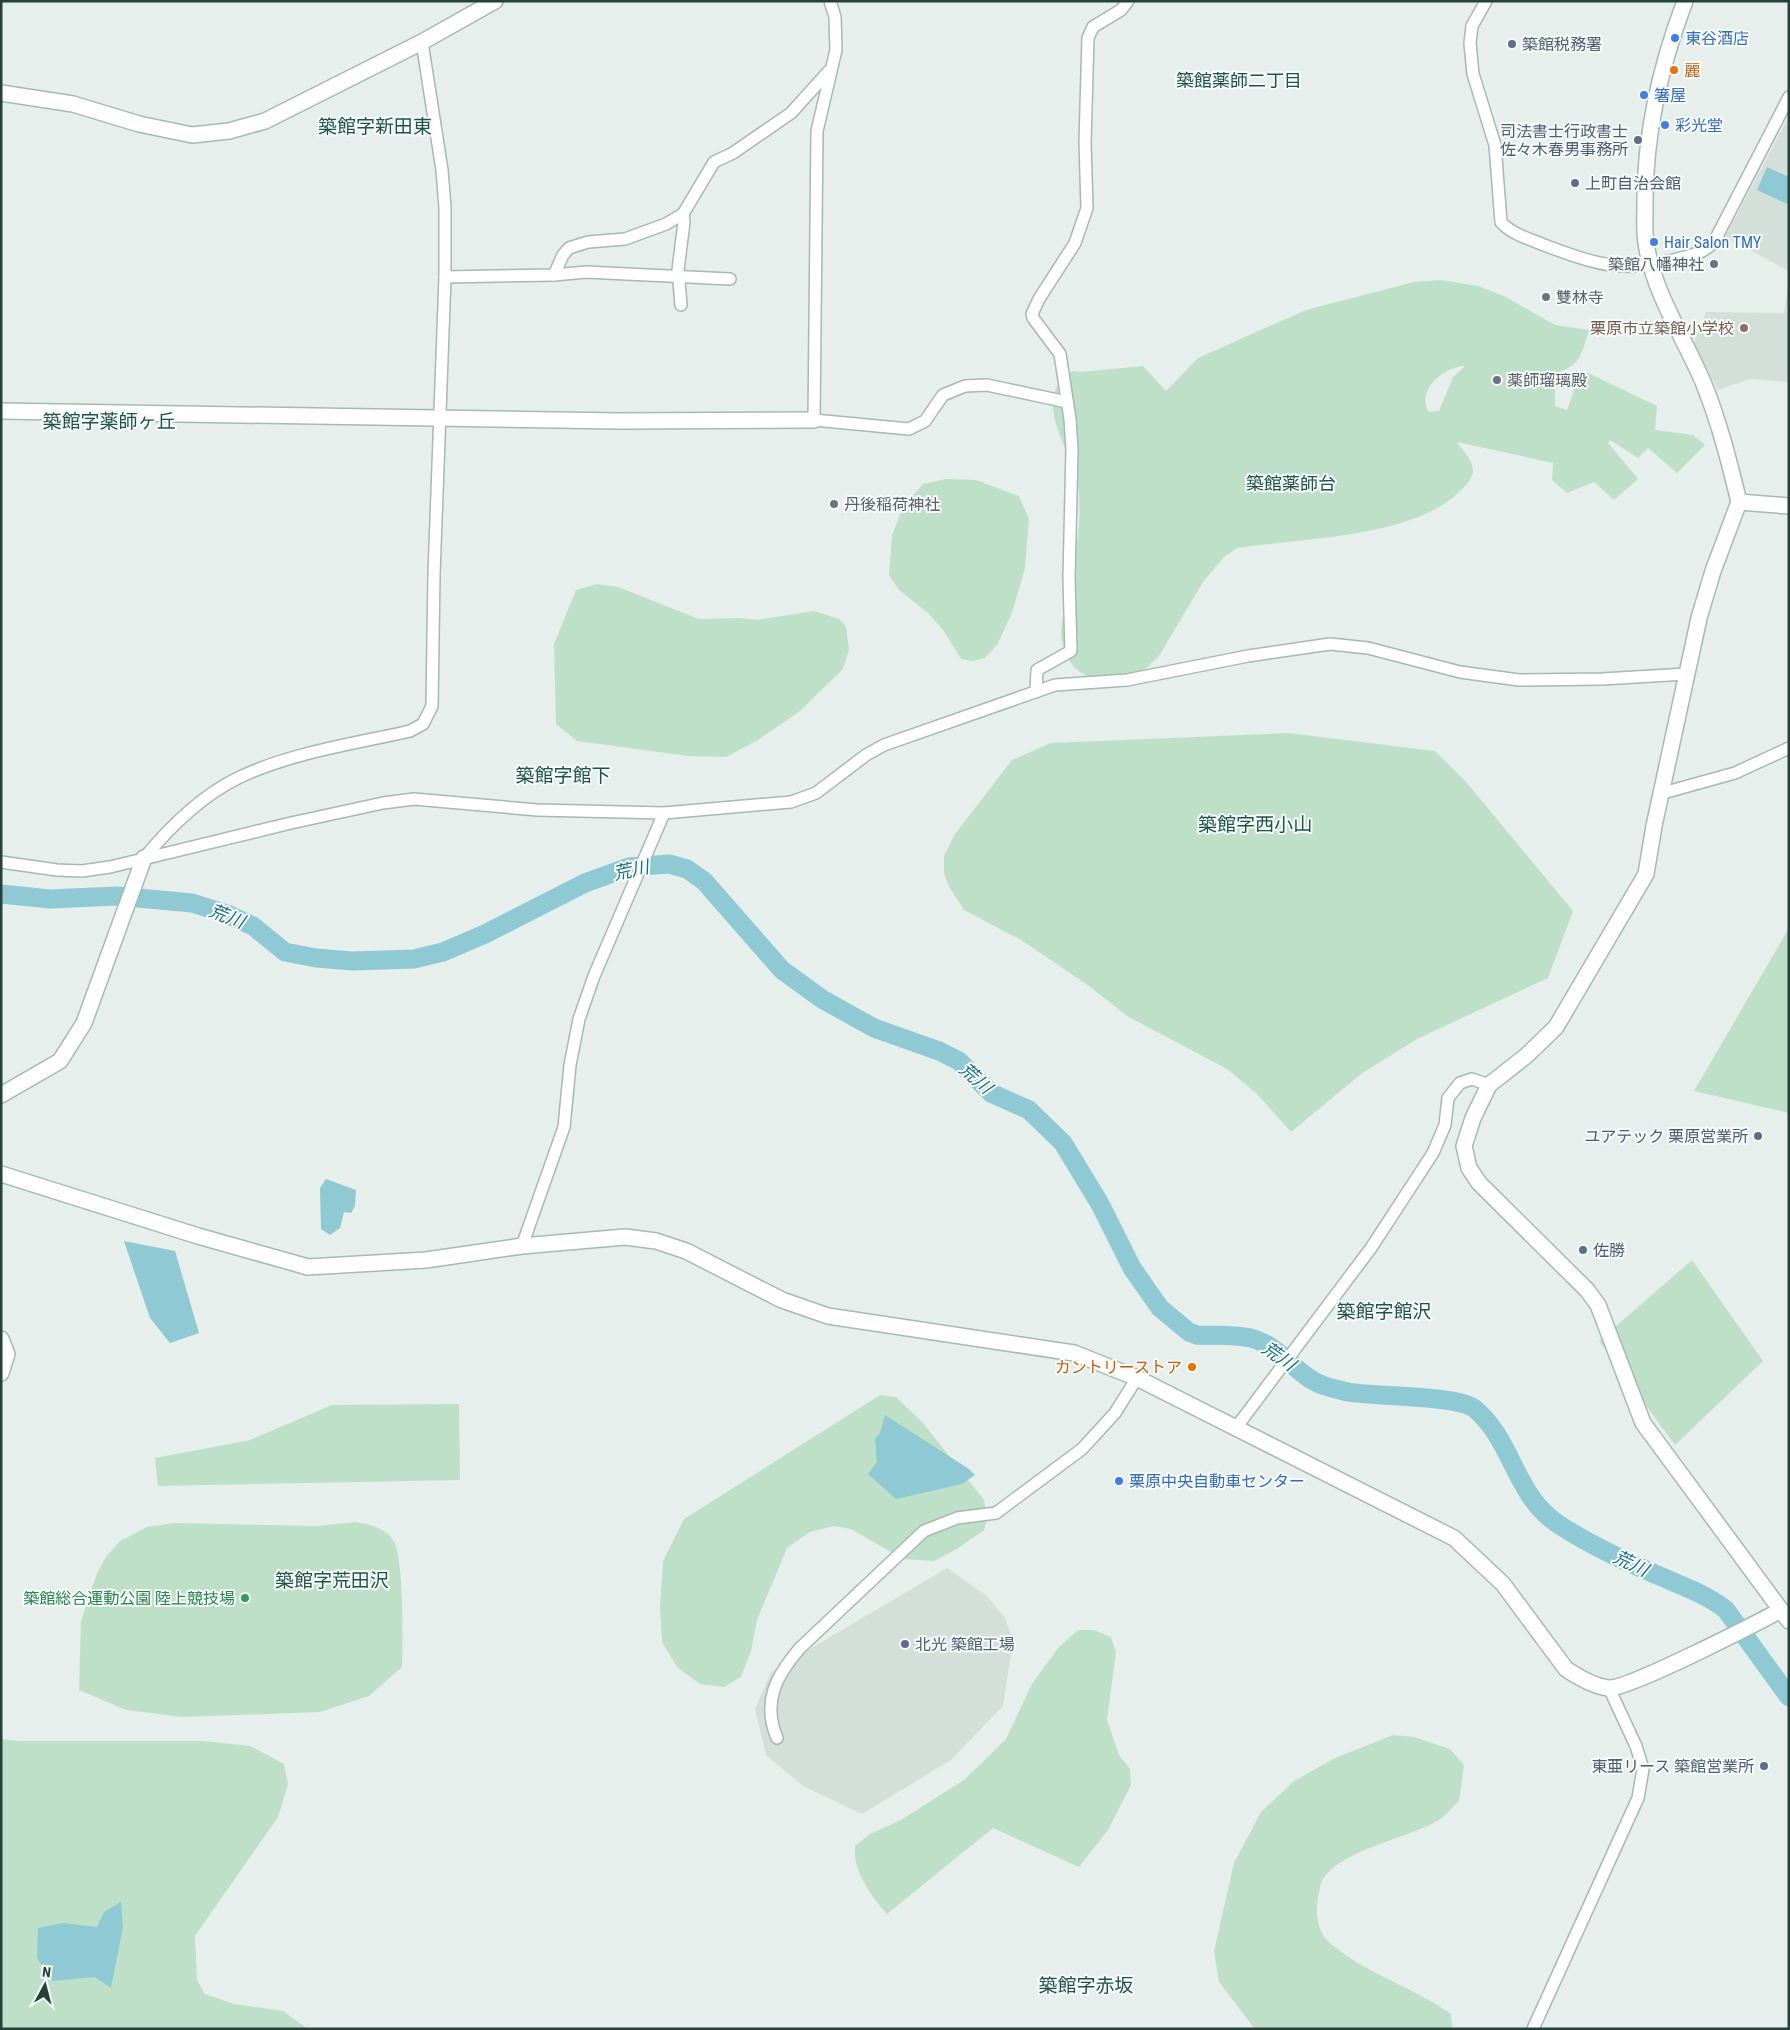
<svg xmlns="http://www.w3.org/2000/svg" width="1790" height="2030" viewBox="0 0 1790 2030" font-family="'Roboto Condensed','Noto Sans JP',sans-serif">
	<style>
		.built { fill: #d4dfda }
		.green { fill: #bfe0c8; fill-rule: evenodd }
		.water { fill: #8ec9d4 }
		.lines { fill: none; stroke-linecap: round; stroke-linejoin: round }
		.river { stroke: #8ec9d4; stroke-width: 19 }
		.street-casing { stroke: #a8b8b2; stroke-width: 14 }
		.secondary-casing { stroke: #a4bbb3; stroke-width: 18 }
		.street { stroke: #fff; stroke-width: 11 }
		.secondary { stroke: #fff; stroke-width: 15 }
		.shop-dot { fill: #3f7fe0; stroke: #f7fbf9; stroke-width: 2 }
		.service-dot { fill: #5c6f8a; stroke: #f7fbf9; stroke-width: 2 }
		.food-dot { fill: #e8710a; stroke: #f7fbf9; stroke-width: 2 }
		.worship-dot { fill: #6b7280; stroke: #f7fbf9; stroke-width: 2 }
		.education-dot { fill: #8d6e63; stroke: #f7fbf9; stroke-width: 2 }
		.leisure-dot { fill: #2e9e5b; stroke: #f7fbf9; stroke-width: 2 }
		.labels { text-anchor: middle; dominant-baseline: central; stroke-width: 4; stroke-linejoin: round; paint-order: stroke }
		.shop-label { font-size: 16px; fill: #366cbe; stroke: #f7fbf9; text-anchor: start }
		.service-label { font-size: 16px; fill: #4e5e75; stroke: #f7fbf9; text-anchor: start }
		.food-label { font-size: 16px; fill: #c56008; stroke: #f7fbf9; text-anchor: start }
		.worship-label { font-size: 16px; fill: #5b616d; stroke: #f7fbf9; text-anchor: start }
		.education-label { font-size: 16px; fill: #785e54; stroke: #f7fbf9; text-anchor: end }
		.leisure-label { font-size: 16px; fill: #27864d; stroke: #f7fbf9; text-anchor: end }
		.neighbourhood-label { font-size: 18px; fill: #1f5548; stroke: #f7fbf9 }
		.water-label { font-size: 18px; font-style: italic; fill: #1c6f80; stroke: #f7fbf9 }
		.quarter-label { font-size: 19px; fill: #1f5548; stroke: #f7fbf9 }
	</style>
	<rect width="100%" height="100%" fill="#e6efeb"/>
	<g class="built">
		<path d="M1789,116v155l-64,-34z"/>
		<path d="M1789,281v101l-39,-3 -32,11 -24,-47 12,-31 78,1z"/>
		<path d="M947,1568l40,28 18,22 8,23 -10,65 -52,54 -89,54 -59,-28 -37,-31 -11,-46 16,-37z"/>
	</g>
	<g class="green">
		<path d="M1441,280l37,6 28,11 49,28 34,5c-9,31 -12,41 -46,44l-1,9 13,6v17l12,4 7,-20 -5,-3 5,-12h5l5,-4 73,35 -2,24 38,5 12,10 -28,28 -29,-25 -10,10 -28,-18 -2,3 30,36 -24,21 -20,-18 -27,11 -15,-13 1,-17 -96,-21c5,8 16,17 16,29 -1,8 -6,14 -12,19 -46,48 -159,48 -224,58l-14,10 -20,24 -44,74 -26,25c-31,-1 -56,3 -69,-32 -7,-19 1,-38 4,-56 7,-34 15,-73 10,-107 -4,-30 -33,-64 -23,-95 2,-7 12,-15 17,-20l9,1 62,-6 23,25 32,-33 108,-48 108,-28zM1465,366l-12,11 -14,34 -10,1c-14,-21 15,-46 36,-46z"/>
		<path d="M946,479l30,1 43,16 10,23 -4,49 -13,45 -15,32 -12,13 -13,3 -11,-2 -18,-29 -14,-16 -30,-24 -10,-15 3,-40 12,-30 19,-21z"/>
		<path d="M597,584l21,3 81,32 40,-1 19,2 56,-9 25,8 7,7 3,24 -6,19 -43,42 -42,29 -32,17 -38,-1 -111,-15 -21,-17 -2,-80 22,-54z"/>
		<path d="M1288,733l147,18 32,32 106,128 -25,67 -131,61 -56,35 -70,58 -34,-38 -30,-25 -100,-53 -38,-30 -68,-46 -57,-30 -16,-25 -4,-12v-17l11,-22 57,-74 39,-17z"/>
		<path d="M1789,928v185l-95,-22z"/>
		<path d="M1692,1260l71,101 -88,84 -76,-104z"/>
		<path d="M880,1395l16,2 27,26 61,77 3,18 -3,12 -27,19 -23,12 -31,-2 -52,-30 -17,-3 -24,6 -23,16 -30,72 -6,31 -10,26 -17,10 -24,-3 -23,-17 -15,-25 -2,-35 3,-46 21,-42z"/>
		<path d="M459,1404l1,76 -302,6 -3,-28 95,-18 82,-35z"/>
		<path d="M356,1522c15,3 28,5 37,18 11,14 10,106 9,127l-33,29 -49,16 -138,5 -56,-7 -47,-20 2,-69 16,-48 9,-16 14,-16 27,-14 28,-4 141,3z"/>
		<path d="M1078,1630h16l17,7 5,15 -9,68 12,35 11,14 1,16 -23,45 -29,37 -86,-39 -106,86c-15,-17 -35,-44 -32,-68l15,-12 31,-14 63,-40 42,-41 26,-55 26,-36z"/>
		<path d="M1393,1735l21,2 36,12 14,16 -5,36c-7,6 -14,16 -22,20 -28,17 -102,30 -116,62 -2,7 -3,15 -4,22 -1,13 2,29 13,38 36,31 83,44 121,71l1,15h-197l-36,-47 -5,-31 20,-88 27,-51 33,-31 41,-23z"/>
		<path d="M1,1739l18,2h184l47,5 34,18 4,20 -10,33 -83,119 2,44 8,14 29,10 49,7 25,18h-307z"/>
	</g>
	<g class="water">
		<path d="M1767,167l22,10v28l-32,-15z"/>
		<path d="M326,1179l30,11 -1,16 -4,7 -7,-1 -4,16 -10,7 -9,-6 -1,-41z"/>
		<path d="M124,1241l51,10 24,82 -29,10 -20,-25z"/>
		<path d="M885,1415l84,54 6,6 -13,9 -66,15 -28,-25 9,-12 -2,-23 5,-6z"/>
		<path d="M121,1902l2,25 -12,61 -16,-11 -43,4 -15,-23 1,-30 25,-5 34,4 7,-15z"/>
	</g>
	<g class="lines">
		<path class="river" d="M1,894l49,5 67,-3 75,7 35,11 26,12 32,26 31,6 36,3 62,-2 29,-7 42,-18 100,-51 44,-16 40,-3 18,5 17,12 78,89 40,29 52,29 65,23 20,10 32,32 38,17 34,33 37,61 32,64 28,40 29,24 8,3c18,1 40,-1 57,4 23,7 38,29 58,41 10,7 25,9 36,12 27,5 110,3 127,17 38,32 40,87 83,115 35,23 73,40 111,56 20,9 40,16 57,30l63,87"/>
		<defs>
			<g id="street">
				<path d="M830,1l5,16 1,33 -19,81 -3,289 95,9 16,-8 18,-26 22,-9 22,-1 80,17"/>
				<path d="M1486,1l-14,25 -2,17 3,31 22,71 6,77c10,12 29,17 43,23 51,19 79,29 133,14 15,-4 27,-6 37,-17l75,-145"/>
				<path d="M554,275l9,-20 6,-7 19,-6 37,-3 41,-15 17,-10 31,-52 19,-9 58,-40 38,-42"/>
				<path d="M445,277l109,-2 32,-3 144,7"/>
				<path d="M681,305l-3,-35 6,-48 -1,-8"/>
				<path d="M1036,692l1,-22 34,-19 -2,-73 3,-129 -2,-30 -10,-65 -27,-36 -1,-4 7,-15 36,-56 12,-35 -2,-66 3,-104 5,-11 28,-17 7,-9"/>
				<path d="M1663,793l72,-20 54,-25"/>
				<path d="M144,858c25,-30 56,-61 92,-79 52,-26 118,-35 174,-48l13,-7 9,-18 2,-132 11,-297v-69l-3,-38 -20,-128"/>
				<path d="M1,862l56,8 25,1 28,-4 181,-44 92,-20 31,-4 123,11 127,3 127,-11 25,-9 50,-38 18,-10 171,-60 72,-5 121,-24 82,-12 38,4 92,24 59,8 83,-1 84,-5"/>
				<path d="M522,1246l42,-119 6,-62 9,-46 15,-43 70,-163"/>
				<path d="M1235,1429l136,-181 62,-95 12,-28 3,-27 12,-15 12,-4 17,6"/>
				<path d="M777,1738c-15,-36 -1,-62 23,-90l124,-117 33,-13 39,-5 86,-64 33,-36 22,-35"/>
				<path d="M1533,2029l105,-231 5,-29 -7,-23 -27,-58"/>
			</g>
			<g id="secondary">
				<path d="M1685,1c-25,66 -41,138 -40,207 0,11 -1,24 1,35 7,49 38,94 57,139 16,39 26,79 36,120l50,4"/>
				<path d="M1,93l72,11 66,20 53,11 37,-4 36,-10 157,-79 73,-41"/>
				<path d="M1,411l618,10 195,-1"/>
				<path d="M1739,502l-26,69 -14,47 -45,208 -8,48 -90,153 -30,29 -37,29 -16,33 -9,28 5,22 10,15 108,107 11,15 45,118 146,198"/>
				<path d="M1,1095l59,-34 24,-38 60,-165"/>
				<path d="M1,1174l197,62 110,31 118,-7 96,-14 103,-9 31,4 30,10 96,49 46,16 246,37 63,25 317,160 49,46 63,85c12,8 27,17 42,19 19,2 149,-65 173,-78"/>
				<path d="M1,1339l6,15 -6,19"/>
			</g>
		</defs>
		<use href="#street" class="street-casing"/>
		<use href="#secondary" class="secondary-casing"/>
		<use href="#street" class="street"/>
		<use href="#secondary" class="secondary"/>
	</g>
	<g class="shop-dot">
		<circle cx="1675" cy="38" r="5"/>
		<circle cx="1644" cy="95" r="5"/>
		<circle cx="1665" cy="125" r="5"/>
		<circle cx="1654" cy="242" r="5"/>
		<circle cx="1119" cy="1481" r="5"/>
	</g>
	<g class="service-dot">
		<circle cx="1512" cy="44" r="5"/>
		<circle cx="1638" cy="140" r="5"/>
		<circle cx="1575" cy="183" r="5"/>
		<circle cx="1758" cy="1136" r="5"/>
		<circle cx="1583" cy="1250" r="5"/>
		<circle cx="905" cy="1644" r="5"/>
		<circle cx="1764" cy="1766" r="5"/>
	</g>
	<g class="food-dot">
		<circle cx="1674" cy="70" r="5"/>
		<circle cx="1192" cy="1367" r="5"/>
	</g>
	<g class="worship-dot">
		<circle cx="1714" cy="264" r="5"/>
		<circle cx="1546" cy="297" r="5"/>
		<circle cx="1497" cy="380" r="5"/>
		<circle cx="834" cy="504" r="5"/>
	</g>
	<circle class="education-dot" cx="1744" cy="328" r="5"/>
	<circle class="leisure-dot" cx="245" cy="1598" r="5"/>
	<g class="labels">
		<g class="shop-label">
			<text x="1685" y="38">東谷酒店</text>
			<text x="1654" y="95">箸屋</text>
			<text x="1675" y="125">彩光堂</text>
			<text x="1664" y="242">Hair Salon TMY</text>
			<text x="1129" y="1481">栗原中央自動車センター</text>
		</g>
		<g class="service-label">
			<text x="1522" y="44">築館税務署</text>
			<text x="1628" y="131" text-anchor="end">司法書士行政書士<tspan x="1628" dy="18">佐々木春男事務所</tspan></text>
			<text x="1585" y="183">上町自治会館</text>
			<text x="1748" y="1136" text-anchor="end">ユアテック 栗原営業所</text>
			<text x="1593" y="1250">佐勝</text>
			<text x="915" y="1644">北光 築館工場</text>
			<text x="1754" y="1766" text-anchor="end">東亜リース 築館営業所</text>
		</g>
		<g class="food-label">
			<text x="1684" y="70">麗</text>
			<text x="1182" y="1367" text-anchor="end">カントリーストア</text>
		</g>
		<g class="worship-label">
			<text x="1704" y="264" text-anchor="end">築館八幡神社</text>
			<text x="1556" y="297">雙林寺</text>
			<text x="1507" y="380">薬師瑠璃殿</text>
			<text x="844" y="504">丹後稲荷神社</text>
		</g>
		<g class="education-label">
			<text x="1734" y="328">栗原市立築館小学校</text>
		</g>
		<g class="leisure-label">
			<text x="235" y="1598">築館総合運動公園 陸上競技場</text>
		</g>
		<g class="neighbourhood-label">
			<text x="1239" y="80">築館薬師二丁目</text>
			<text x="1291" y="483">築館薬師台</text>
		</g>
		<g class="water-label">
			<text transform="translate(631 870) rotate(-12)">荒川</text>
			<text transform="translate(227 916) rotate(21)">荒川</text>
			<text transform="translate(976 1078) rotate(41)">荒川</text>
			<text transform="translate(1279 1356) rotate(35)">荒川</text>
			<text transform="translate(1631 1563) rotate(25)">荒川</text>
		</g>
		<g class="quarter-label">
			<text x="375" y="126">築館字新田東</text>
			<text x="109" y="421">築館字薬師ヶ丘</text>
			<text x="563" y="775">築館字館下</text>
			<text x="1255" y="824">築館字西小山</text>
			<text x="1384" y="1311">築館字館沢</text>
			<text x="332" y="1580">築館字荒田沢</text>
			<text x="1086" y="1985">築館字赤坂</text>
		</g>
	</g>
	<rect width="1790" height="2030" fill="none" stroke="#24423a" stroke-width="5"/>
	<g transform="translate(45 1985) rotate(7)" stroke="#f7fbf9" stroke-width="4" paint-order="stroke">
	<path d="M0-4L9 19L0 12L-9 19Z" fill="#24423a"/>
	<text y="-8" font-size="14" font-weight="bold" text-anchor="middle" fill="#24423a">N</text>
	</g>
</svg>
